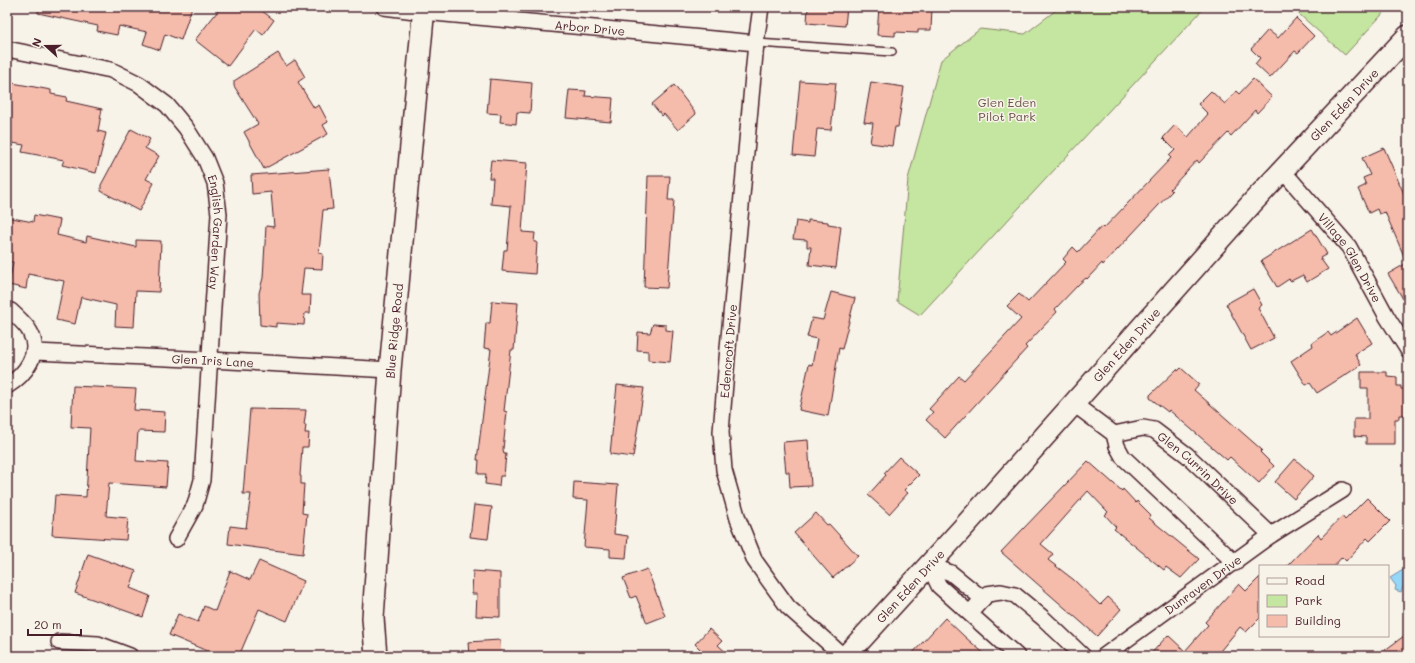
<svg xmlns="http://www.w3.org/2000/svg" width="1415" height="663" viewBox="0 0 1415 663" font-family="Mali,sans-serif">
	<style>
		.green { fill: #c4e6a0; stroke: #878266 }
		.water { fill: #95d7f7; stroke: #778da5 }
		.building { fill: #f5bcac; stroke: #4a1f2b }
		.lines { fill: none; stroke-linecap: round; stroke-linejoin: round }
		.service-casing { stroke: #4a1f2b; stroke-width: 10 }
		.minor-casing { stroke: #4a1f2b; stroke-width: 18 }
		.secondary-casing { stroke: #4a1f2b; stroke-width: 24 }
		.service { stroke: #f7f3e8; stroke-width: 7 }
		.minor { stroke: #f7f3e8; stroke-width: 15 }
		.secondary { stroke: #f7f3e8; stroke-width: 21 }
		.labels { text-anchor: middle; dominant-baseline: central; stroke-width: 3; stroke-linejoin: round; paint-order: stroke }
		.street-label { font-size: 12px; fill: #4a1f2b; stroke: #f7f3e8 }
		.park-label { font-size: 12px; fill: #685148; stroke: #f7f3e8 }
	</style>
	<rect width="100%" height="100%" fill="#f7f3e8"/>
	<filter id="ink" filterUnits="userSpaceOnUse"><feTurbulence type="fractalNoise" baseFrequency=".025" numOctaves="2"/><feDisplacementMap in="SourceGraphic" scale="8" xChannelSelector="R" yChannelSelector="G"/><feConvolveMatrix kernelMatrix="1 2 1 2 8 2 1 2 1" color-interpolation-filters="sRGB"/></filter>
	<g filter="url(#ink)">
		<g class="green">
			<path d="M1060,7h145l-285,308 -23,-14 11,-122 33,-119 39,-31 45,5z"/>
			<path d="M1291,7h98l-44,48z"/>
		</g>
		<path class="water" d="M1408,567v17l-5,3 -2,5 -6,-2 1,-4 -6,-8z"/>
		<g class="building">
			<path d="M38,7h154l-11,33 -16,-6 -5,16 -17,-6 4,-12 -28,-6 -2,9 -20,-4 1,-5 -60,-13z"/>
			<path d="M221,7h36l17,13 -11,15 -7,-6 -28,37 -33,-26z"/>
			<path d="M808,7h39l-2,19 -38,-3z"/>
			<path d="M879,7h53l-1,23h-13v3l-23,-1v4l-18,-1z"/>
			<path d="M1296,18l18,18 -16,17 -3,-2 -25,27 -15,-14 5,-6 -9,-9 17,-19 10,8z"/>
			<path d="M278,53l8,13 9,-6 10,17 -7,5 16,26 5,-3 9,17 -5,3 5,9 -64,35 -20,-37 14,-8 -24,-38v-5z"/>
			<path d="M490,79l42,4 -2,30 -13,-1 -1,12 -16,-2 1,-8 -14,-1z"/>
			<path d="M1253,79l19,18 -15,16 -2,-3 -24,26 -3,-3 -29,30 -2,-3 -27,29 2,2 -69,74 -1,-2 -15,16 -1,-1 -7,6 -24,25 2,3 -32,34 2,2 -82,90 -19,-18 7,-8 -4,-3 30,-33 5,4 57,-61 -14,-13 12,-12 9,8 38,-40 -3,-3 10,-12 5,5 24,-26 2,2 67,-70 -2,-2 6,-6 -12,-12 12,-13 13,12 20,-23 -10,-10 13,-13 14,13 11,-13 3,3z"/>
			<path d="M800,81l36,2 -5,47 -14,-1 -3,28 -21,-2z"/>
			<path d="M7,82l44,8v4l16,3 -1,4 36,8 -4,22 8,2 -10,40 -34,-8 2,-5 -42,-8 2,-7 -17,-3z"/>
			<path d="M871,82l33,5 -6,40h-3l-3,19 -22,-3 3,-20 -9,-1z"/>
			<path d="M674,85l22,29 -18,16 -14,-16 -2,2 -10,-12z"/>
			<path d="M569,90l17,1 -1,5 28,2 -2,24 -45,-4z"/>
			<path d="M131,129l19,10 -5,9 14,8 -13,23 8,4 -15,28 -38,-20v-6z"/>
			<path d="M1384,148l24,55v104l-20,-33 19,-11 -22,-51 -6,2 -2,-5 -8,4 -11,-24 8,-4 -3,-7 7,-3 -8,-17z"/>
			<path d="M491,160l36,3 -5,69 13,1 -1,9h3l-2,32 -33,-3 2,-21h3l4,-44 -20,-2 2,-26h-4z"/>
			<path d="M329,169l4,40 -10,1 -4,43 4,1 -1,15 -18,-1 -3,27h10l-1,18h-5l-1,12 -28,-2v4l-16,-2 -1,-32 4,-15 3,-52 8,1 -3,-35 -19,2 -1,-19z"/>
			<path d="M648,176h22l-2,24h6l-7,88 -23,-1z"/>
			<path d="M34,215l26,5 -3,15 29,7 1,-6 49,11v-7l25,1 -2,51 -23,-1 -2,36 -19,-1 1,-21 -35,-8 -6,27 -19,-4 8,-39 -36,-7 -2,15 -17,-4 4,-23h-6v-45l26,5z"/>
			<path d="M808,220l20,2v2l13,2 -5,42 -27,-3 2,-18h-4v-7l-14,-1 3,-18 12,2z"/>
			<path d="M1312,229l15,25 -7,4 8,11 -21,13 -4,-7 -12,6 -2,-2 -12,8 -16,-26z"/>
			<path d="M1253,289l9,16 -4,3 16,30 -23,12 -25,-46z"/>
			<path d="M831,292l24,6 -13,51 -3,-1 -11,68 -29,-6 10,-46 3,1 5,-26 -10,-2 5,-19 11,2z"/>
			<path d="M492,301l26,2 -4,47h-3l-7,61 3,1 -4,37 1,5h2l-2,22h-4l-1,10 -14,-2 1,-10h-8l1,-14h-2l14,-111 -7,-1 2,-25h4z"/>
			<path d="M1357,318l15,25 -17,11 6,11 -44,28 -7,-10 -4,2 -15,-24 22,-15 -1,-3 16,-11 3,4z"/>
			<path d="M653,324l13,1v5l7,1 -3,31 -22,-2v-9l-11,-1 1,-18 12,1z"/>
			<path d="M1181,368l18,16 -5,6 68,60 -2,2 14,14 -15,17 -29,-26 -3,3 -58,-50 -1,2 -18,-14v-3l27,-26 1,2z"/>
			<path d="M1361,372h26v4l10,1v9h4v3h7v26h-9v4h-4v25h-29v-7l-12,-1v-17h14v-31h-7z"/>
			<path d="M617,385l27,3 -11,69 -23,-3z"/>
			<path d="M73,386l63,3 -2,21 31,2 -1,20 -26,-1 -2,30 32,2 -2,24 -57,-4 -3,33 22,2 -2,22 -74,-5 3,-40 31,2 4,-69 -19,-1z"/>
			<path d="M250,409l56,1 -2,15h2l-1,8h4l-1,14h-6l-2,29h1v8h3l-2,29 5,1 -4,40 -75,-10 2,-18 16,2 5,-34h-8z"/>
			<path d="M808,440l3,46 -21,1 -1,-15h-3l-3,-30z"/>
			<path d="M899,457l20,18 -15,15 4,3 -19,21 -21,-19 18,-20 -2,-2z"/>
			<path d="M1295,459l19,17 -20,23 -19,-17z"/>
			<path d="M1088,461l34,30 1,-2 13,14 1,-2 14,14 -2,3 50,41 -18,19 -15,-11 -2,3 -50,-41 2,-2 -11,-12 3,-3 -20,-21 -47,53 12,10 -5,6 26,20 26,25 8,-8 13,12 -24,27 -96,-84z"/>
			<path d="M574,482l44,3 -4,49 14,2 -2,22 -16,-1v-8l-26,-2 4,-47 -15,-1z"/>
			<path d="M1367,498l23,23 -20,20 -3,-3 -21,23 -4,-4 -8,9h-47l31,-32 3,4 21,-22 3,4z"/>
			<path d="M474,505l18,2 -4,32 -18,-2z"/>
			<path d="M816,513l11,12 2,-1 29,32 -25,22 -39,-45z"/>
			<path d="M88,554l48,17 -6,17 20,8 -7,21 -68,-24z"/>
			<path d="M259,561l45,20 -17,40 -28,-12 -20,47h-20l-50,-21 9,-21 20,8 6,-16 11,5 15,-40 20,9z"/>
			<path d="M647,569l18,47 -18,7 -11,-27 -5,2 -8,-20z"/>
			<path d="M473,571l27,2v44l-24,-1 1,-22h-5z"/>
			<path d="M1260,577v41l-14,14 -6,-5 -24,29h-67l19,-21 17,16 23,-26 -3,-3 34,-38 7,7z"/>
			<path d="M945,618l20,19 22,19h-77z"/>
			<path d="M709,629l13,12 -4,4 12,11h-23l-12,-12z"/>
			<path d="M1408,633v23h-31z"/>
			<path d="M500,640l1,16h-32l-1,-14z"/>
		</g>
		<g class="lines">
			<defs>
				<path id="service" d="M756,43l136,9"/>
				<g id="minor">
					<path id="s1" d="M384,7l39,5 333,31"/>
					<path d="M761,7l-5,36 -29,316 -6,73 3,38 14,49 17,42 33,46 55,49"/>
					<path id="s2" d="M7,49l104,21 28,14 28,21 19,23 19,30 10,25 4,31 -17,266 -7,25 -19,34"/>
					<path id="s3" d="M1283,171l66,76 38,70 21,33"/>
					<path d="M7,310l4,1c6,6 15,13 19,21 12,21 -5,43 -23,54"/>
					<path id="s4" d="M35,352l176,8 179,10"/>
					<path d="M1074,404l40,30 3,12 6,11 112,106"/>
					<path id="s5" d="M1114,434l29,-6 11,2 33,25 84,80"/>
					<path d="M929,565l10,21 78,70"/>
					<path d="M929,565l22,8 32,26"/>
					<path d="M970,613l17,-19 14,-2 14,3 28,23 40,38"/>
					<path d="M59,642l39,2 32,12"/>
					<path id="s6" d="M1104,656l167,-121 72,-45"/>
				</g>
				<g id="secondary">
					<path id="s7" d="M376,656l-3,-38 17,-248 34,-363"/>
					<path id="s8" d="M846,656l116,-127 291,-327 155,-166"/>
				</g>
			</defs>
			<use href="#service" class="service-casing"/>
			<use href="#minor" class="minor-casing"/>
			<use href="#secondary" class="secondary-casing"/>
			<use href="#service" class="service"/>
			<use href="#minor" class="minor"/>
			<use href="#secondary" class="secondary"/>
		</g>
	</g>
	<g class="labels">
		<g class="street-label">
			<text stroke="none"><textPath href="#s1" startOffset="207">Arbor Drive</textPath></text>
			<text stroke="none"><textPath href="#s8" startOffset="743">Glen Eden Drive</textPath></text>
			<text stroke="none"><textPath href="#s2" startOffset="314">English Garden Way</textPath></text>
			<text stroke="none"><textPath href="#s3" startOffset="110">Village Glen Drive</textPath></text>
			<text stroke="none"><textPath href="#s7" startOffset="326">Blue Ridge Road</textPath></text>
			<text stroke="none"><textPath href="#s8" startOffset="419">Glen Eden Drive</textPath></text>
			<text transform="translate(728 351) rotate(-85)">Edencroft Drive</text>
			<text stroke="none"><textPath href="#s4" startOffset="178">Glen Iris Lane</textPath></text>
			<text stroke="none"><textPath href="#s5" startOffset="99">Glen Currin Drive</textPath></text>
			<text stroke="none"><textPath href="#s6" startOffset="122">Dunraven Drive</textPath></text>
			<text stroke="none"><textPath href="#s8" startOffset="95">Glen Eden Drive</textPath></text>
		</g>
		<g class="park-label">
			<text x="1007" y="102">Glen Eden<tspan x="1007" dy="14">Pilot Park</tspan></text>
		</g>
	</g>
	<rect width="1415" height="663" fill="none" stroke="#f7f3e8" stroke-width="24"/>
	<rect x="12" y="12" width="1391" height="639" fill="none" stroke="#4a1f2b" stroke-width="1.5" filter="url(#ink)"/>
	<rect x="1259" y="565" width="130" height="72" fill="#f7f3e8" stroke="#b29e9c"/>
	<rect x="1267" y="578" width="20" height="6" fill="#f7f3e8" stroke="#b29e9c"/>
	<text x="1295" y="585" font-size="12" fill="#4a1f2b">Road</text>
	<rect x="1267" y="595" width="20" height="12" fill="#c4e6a0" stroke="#b29e9c"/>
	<text x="1295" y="605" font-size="12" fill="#4a1f2b">Park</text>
	<rect x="1267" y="615" width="20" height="12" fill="#f5bcac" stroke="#b29e9c"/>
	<text x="1295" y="625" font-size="12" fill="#4a1f2b">Building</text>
	<g transform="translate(46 46) rotate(291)" stroke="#f7f3e8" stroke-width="3" paint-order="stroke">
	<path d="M0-3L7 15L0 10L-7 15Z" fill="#4a1f2b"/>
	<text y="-6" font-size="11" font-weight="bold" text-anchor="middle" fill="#4a1f2b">N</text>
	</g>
	<path d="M28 629v6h53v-6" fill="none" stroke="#4a1f2b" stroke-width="2"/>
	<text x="34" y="629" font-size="12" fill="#4a1f2b" stroke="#f7f3e8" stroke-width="3" paint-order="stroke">20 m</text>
</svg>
